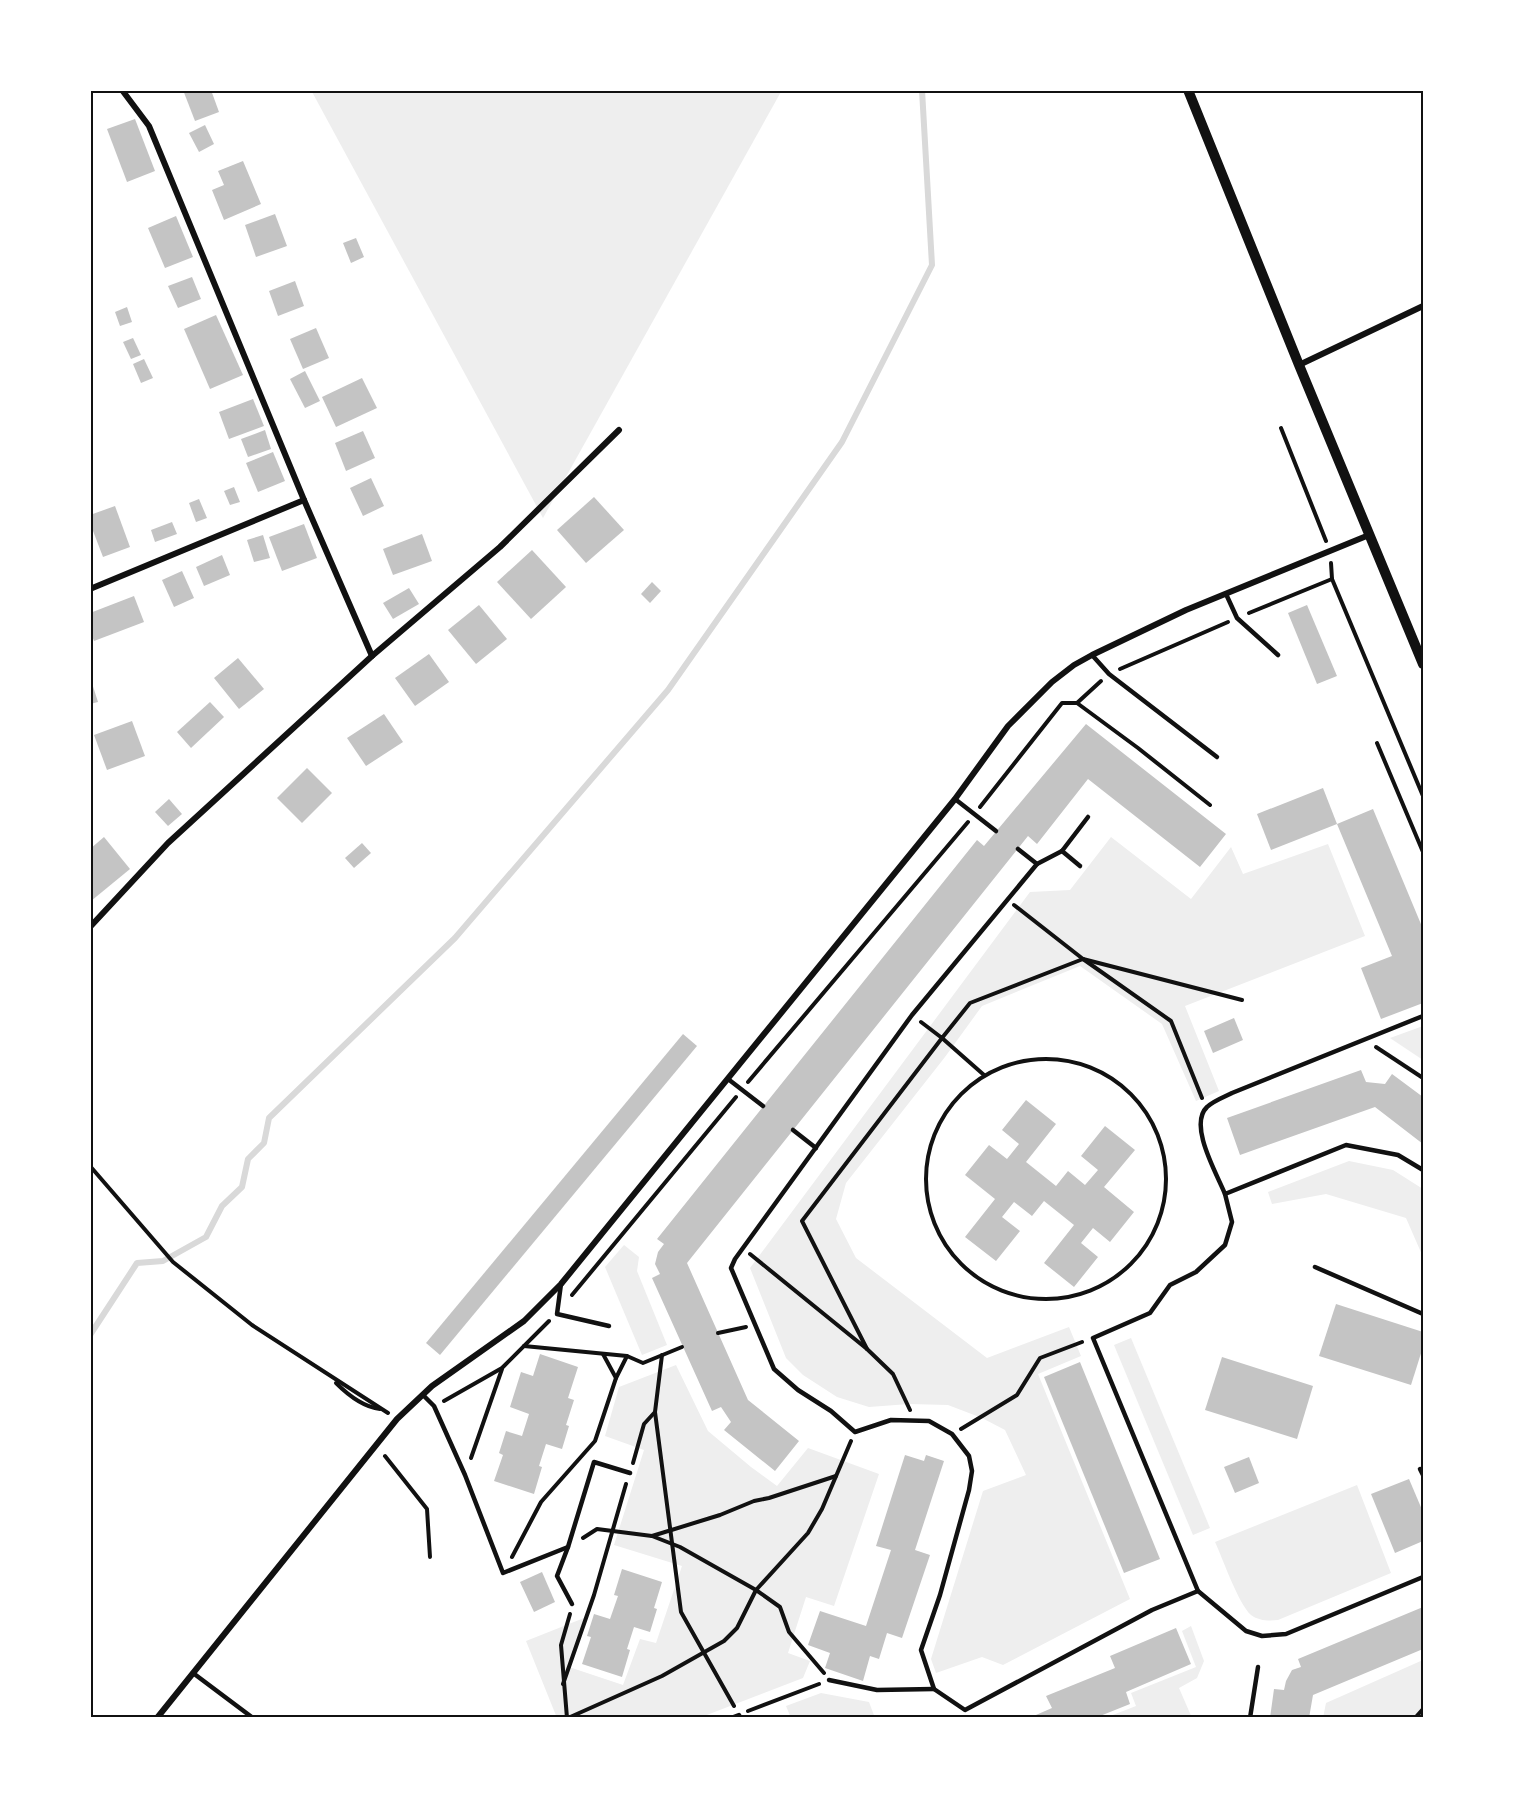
<svg xmlns="http://www.w3.org/2000/svg" width="1513" height="1808" viewBox="0 0 1513 1808" font-family="'Noto Sans',sans-serif">
	<style>
		.green { fill: #eee }
		.lines { fill: none; stroke-linecap: round; stroke-linejoin: round }
		.stream { stroke: #d9d9d9; stroke-width: 6 }
		.building { fill: #c4c4c4 }
		.path { stroke: #111; stroke-width: 4 }
		.service { stroke: #111; stroke-width: 4.5 }
		.minor { stroke: #111; stroke-width: 6 }
		.tertiary { stroke: #111; stroke-width: 10 }
		.neatline { fill: none; stroke: #111; stroke-width: 2 }
	</style>
	<rect width="100%" height="100%" fill="#fff"/>
	<g class="green">
		<path d="M311,90h471l-239,428z"/>
		<path d="M1111,837l80,62 40,-52 12,27 85,-30 37,92 -180,70 34,85 -23,10 -34,-77 -82,-58 -98,40 -37,51 -99,126 -10,36 20,39 131,100 82,-31 12,29 -43,18 92,225 -127,66 -21,-8 -46,16 -5,-14 52,-168 43,-16 -21,-45 -23,-12 -34,-13 -39,-1 -40,3 -32,-10 -34,-22 -17,-17 -36,-90 280,-376 40,-2z"/>
		<path d="M1423,1026v34l-33,-22z"/>
		<path d="M1349,1161l44,9 30,19v68l-17,-39 -80,-24 -54,10 -4,-12z"/>
		<path d="M624,1245l15,12 -2,14 30,74 -25,10 -37,-88z"/>
		<path d="M1131,1338l79,190 -17,7 -79,-190z"/>
		<path d="M676,1365l32,66 43,36 26,19 31,-38 71,26 -45,132 -28,-9 -18,56 22,8 -7,17 -104,40h-142l-31,-77 58,-23 -15,49 54,18 17,-46 16,4 26,-77 -68,-21 30,-95 -39,-14 14,-49z"/>
		<path d="M1357,1485l34,88 -113,47c-9,1 -19,1 -27,-5 -13,-12 -28,-56 -36,-73z"/>
		<path d="M1191,1626l13,35 -7,17 -18,10 13,30h-87l31,-12 -5,-13 65,-26 -14,-36z"/>
		<path d="M1423,1660v58h-100l3,-15z"/>
		<path d="M821,1693l48,9 6,16h-84l-5,-12z"/>
	</g>
	<g class="lines">
		<path class="stream" d="M90,1335l47,-72 26,-2 43,-24 16,-31 20,-19 6,-28 16,-16 5,-25 186,-180 213,-248 174,-248 90,-177 -10,-175"/>
	</g>
	<g class="building">
		<path d="M183,90h28l8,22 -24,9z"/>
		<path d="M135,119l20,52 -28,11 -20,-53z"/>
		<path d="M205,125l9,19 -15,8 -10,-19z"/>
		<path d="M243,161l18,43 -37,16 -12,-30 12,-5 -6,-14z"/>
		<path d="M275,214l12,32 -31,11 -11,-32z"/>
		<path d="M176,216l17,41 -28,11 -17,-40z"/>
		<path d="M356,238l8,19 -13,6 -8,-20z"/>
		<path d="M192,277l9,22 -23,9 -10,-22z"/>
		<path d="M295,281l9,25 -26,10 -9,-25z"/>
		<path d="M127,307l5,15 -12,4 -5,-14z"/>
		<path d="M216,315l27,60 -33,14 -26,-60z"/>
		<path d="M316,328l13,30 -26,11 -13,-30z"/>
		<path d="M133,338l8,17 -10,4 -8,-17z"/>
		<path d="M144,359l9,19 -12,5 -8,-19z"/>
		<path d="M305,371l15,30 -15,7 -15,-29z"/>
		<path d="M362,378l15,30 -41,19 -14,-30z"/>
		<path d="M253,399l11,27 -35,13 -10,-27z"/>
		<path d="M265,430l6,19 -23,8 -7,-18z"/>
		<path d="M363,431l12,27 -29,13 -11,-28z"/>
		<path d="M273,452l12,29 -27,11 -12,-29z"/>
		<path d="M371,478l13,28 -21,10 -13,-28z"/>
		<path d="M234,487l6,15 -10,3 -6,-14z"/>
		<path d="M594,497l30,33 -38,33 -29,-33z"/>
		<path d="M199,499l8,19 -11,4 -7,-19z"/>
		<path d="M115,506l15,41 -27,10 -13,-34v-8z"/>
		<path d="M172,522l5,12 -22,8 -4,-12z"/>
		<path d="M304,524l13,34 -35,13 -13,-34z"/>
		<path d="M422,534l10,27 -39,14 -10,-26z"/>
		<path d="M263,535l7,23 -16,4 -7,-22z"/>
		<path d="M532,550l34,37 -35,32 -34,-37z"/>
		<path d="M222,555l8,20 -26,11 -8,-19z"/>
		<path d="M182,571l12,27 -20,9 -12,-27z"/>
		<path d="M652,582l9,9 -11,12 -9,-9z"/>
		<path d="M409,588l10,16 -26,15 -10,-16z"/>
		<path d="M134,596l10,26 -50,19 -4,-10v-18z"/>
		<path d="M479,605l28,34 -31,25 -28,-34z"/>
		<path d="M1307,605l30,71 -20,8 -29,-71z"/>
		<path d="M429,654l20,28 -34,24 -20,-28z"/>
		<path d="M238,658l26,31 -25,20 -25,-31z"/>
		<path d="M90,677l8,25 -8,2z"/>
		<path d="M210,702l14,15 -33,31 -14,-16z"/>
		<path d="M384,714l19,28 -37,24 -19,-28z"/>
		<path d="M132,721l13,35 -38,14 -13,-35z"/>
		<path d="M1086,724l140,110 -26,33 -112,-88 -51,65 -9,-8 -341,427 61,137 51,41 -24,30 -51,-41 7,-8 -10,-15 -9,4 -60,-133 8,-4 -5,-10 3,-12 6,-8 -7,-5 320,-399 7,6z"/>
		<path d="M307,768l25,25 -30,30 -25,-25z"/>
		<path d="M1323,788l14,36 -66,26 -14,-36z"/>
		<path d="M169,799l13,15 -14,12 -13,-14z"/>
		<path d="M1373,809l50,120v74l-42,16 -20,-51 31,-12 -55,-132z"/>
		<path d="M104,837l26,32 -39,32 -1,-52z"/>
		<path d="M362,843l9,10 -17,15 -9,-10z"/>
		<path d="M1234,1018l9,22 -30,13 -9,-22z"/>
		<path d="M683,1034l14,12 -257,309 -14,-12z"/>
		<path d="M1361,1070l5,12 19,2 7,-10 31,23v47l-48,-37 -135,48 -13,-37z"/>
		<path d="M1026,1100l30,24 -30,38 30,24 12,-15 17,14 13,-15 -17,-14 24,-30 30,24 -31,37 30,25 -24,30 -17,-14 -12,15 17,14 -24,30 -30,-24 30,-38 -30,-24 -12,15 -18,-14 -12,15 18,14 -24,30 -31,-24 30,-38 -30,-24 24,-30 18,14 12,-15 -17,-14z"/>
		<path d="M1336,1304l87,28v15l-12,38 -92,-29z"/>
		<path d="M540,1354l38,13 -10,31 6,2 -8,25 3,1 -7,23 -16,-5 -7,22 3,1 -8,27 -40,-13 9,-26 -4,-2 7,-22 16,5 7,-22 -19,-7 11,-35 12,4z"/>
		<path d="M1222,1357l91,29 -16,53 -92,-29z"/>
		<path d="M1080,1362l80,197 -36,14 -80,-196z"/>
		<path d="M905,1455l19,6 2,-6 18,6 -29,89 15,5 -28,83 -15,-5 -8,26 -9,-3 -7,25 -38,-13 5,-15 -22,-8 12,-34 46,15 25,-76 -15,-4z"/>
		<path d="M1249,1457l10,26 -24,10 -11,-26z"/>
		<path d="M1409,1479l14,33v29l-28,12 -24,-59z"/>
		<path d="M622,1569l40,13 -8,26 3,1 -7,23 -16,-5 -7,22 3,1 -8,27 -40,-13 9,-27 -4,-1 7,-22 16,5 8,-23 -4,-1z"/>
		<path d="M542,1572l13,30 -21,10 -14,-30z"/>
		<path d="M1423,1607v42l-110,46 -4,23h-39l4,-29 10,1 2,-9 6,-11 9,-3 -3,-8z"/>
		<path d="M1176,1628l15,36 -65,28 4,12 -35,14h-66l23,-10 -6,-12 69,-28 -5,-12z"/>
	</g>
	<g class="lines">
		<g class="path">
			<path d="M1281,428l45,113"/>
			<path d="M1331,563l1,16 91,217"/>
			<path d="M1249,613l83,-34"/>
			<path d="M1120,669l108,-47"/>
			<path d="M1077,703l24,-22"/>
			<path d="M1377,743l46,109"/>
			<path d="M980,807l82,-104h15l61,45 72,57"/>
			<path d="M1014,905l69,54 88,62 31,77"/>
			<path d="M921,1022l21,16 28,-35 113,-44 159,41"/>
			<path d="M1376,1047l47,31"/>
			<circle cx="1046" cy="1179" r="120"/>
			<path d="M748,1082l220,-260"/>
			<path d="M90,1166l83,96 79,63 136,88"/>
			<path d="M750,1254l117,95 26,25 17,36"/>
			<path d="M572,1295l164,-198"/>
			<path d="M718,1333l28,-6"/>
			<path d="M524,1346l103,10 16,7 39,-16"/>
			<path d="M867,1349l-65,-128 140,-183 42,37"/>
			<path d="M603,1354l13,24 11,-22"/>
			<path d="M662,1355l-7,57 26,200 53,94"/>
			<path d="M336,1383c12,12 27,24 44,26"/>
			<path d="M444,1401l58,-33 47,-47"/>
			<path d="M961,1429l56,-34 23,-37 42,-16"/>
			<path d="M385,1456l42,53 3,48"/>
			<path d="M471,1458l31,-89"/>
			<path d="M633,1463l11,-39 11,-12"/>
			<path d="M652,1536l28,11 76,43 24,17 9,25 35,41"/>
			<path d="M583,1538l14,-9 55,7 68,-21 34,-14 15,-3 67,-22"/>
			<path d="M512,1557l29,-55 54,-61 21,-63"/>
			<path d="M563,1684l31,-89 32,-111"/>
			<path d="M748,1711l71,-27"/>
			<path d="M567,1718l-6,-73 9,-31"/>
			<path d="M568,1718l94,-42 62,-35 13,-13 19,-38 52,-57 14,-24 29,-68"/>
			<path d="M1415,1718l8,-9"/>
		</g>
		<g class="service">
			<path d="M1226,594l11,24 41,37"/>
			<path d="M1092,655l17,19 108,83"/>
			<path d="M955,799l41,32"/>
			<path d="M1018,849l19,15 -125,151 -177,244 -4,9 43,101 24,21 33,21 24,21 36,-12 38,1 23,13 17,22 3,15 -3,19 -29,105 -19,55 13,39 31,21 187,-100 46,-19"/>
			<path d="M1062,851l18,15"/>
			<path d="M1037,864l25,-13 26,-34"/>
			<path d="M1423,1016l-191,77c-8,4 -19,8 -25,14 -19,18 10,67 18,87l121,-49 52,10 25,15"/>
			<path d="M728,1079l35,27"/>
			<path d="M793,1130l23,18"/>
			<path d="M1225,1194l7,28 -7,23 -29,27 -26,13 -20,28 -57,25 105,253 48,40 16,5 24,-2 137,-57"/>
			<path d="M1315,1267l108,47"/>
			<path d="M561,1284l-4,30 52,12"/>
			<path d="M423,1395l11,11 31,69 38,98 65,-26 26,-85 36,11"/>
			<path d="M1420,1469l3,6"/>
			<path d="M568,1547l-11,29 15,28"/>
			<path d="M193,1673l60,45"/>
			<path d="M829,1680l48,10 57,-1"/>
			<path d="M731,1718l8,-3 1,3"/>
			<path d="M1250,1718l8,-51"/>
		</g>
		<g class="minor">
			<path d="M122,90l27,36 155,374 68,156"/>
			<path d="M1299,365l124,-59"/>
			<path d="M90,589l214,-89"/>
			<path d="M90,927l78,-84 204,-187 128,-109 119,-117"/>
			<path d="M157,1718l240,-299 35,-33 92,-65 37,-37 394,-485 53,-73 44,-44 22,-17 18,-10 94,-45 183,-75"/>
		</g>
		<path class="tertiary" d="M1188,90l111,275 124,299"/>
	</g>
	<rect width="1513" height="1808" fill="none" stroke="#ffffff" stroke-width="183"/>
	<rect x="92" y="92" width="1330" height="1624" class="neatline"/>
</svg>
